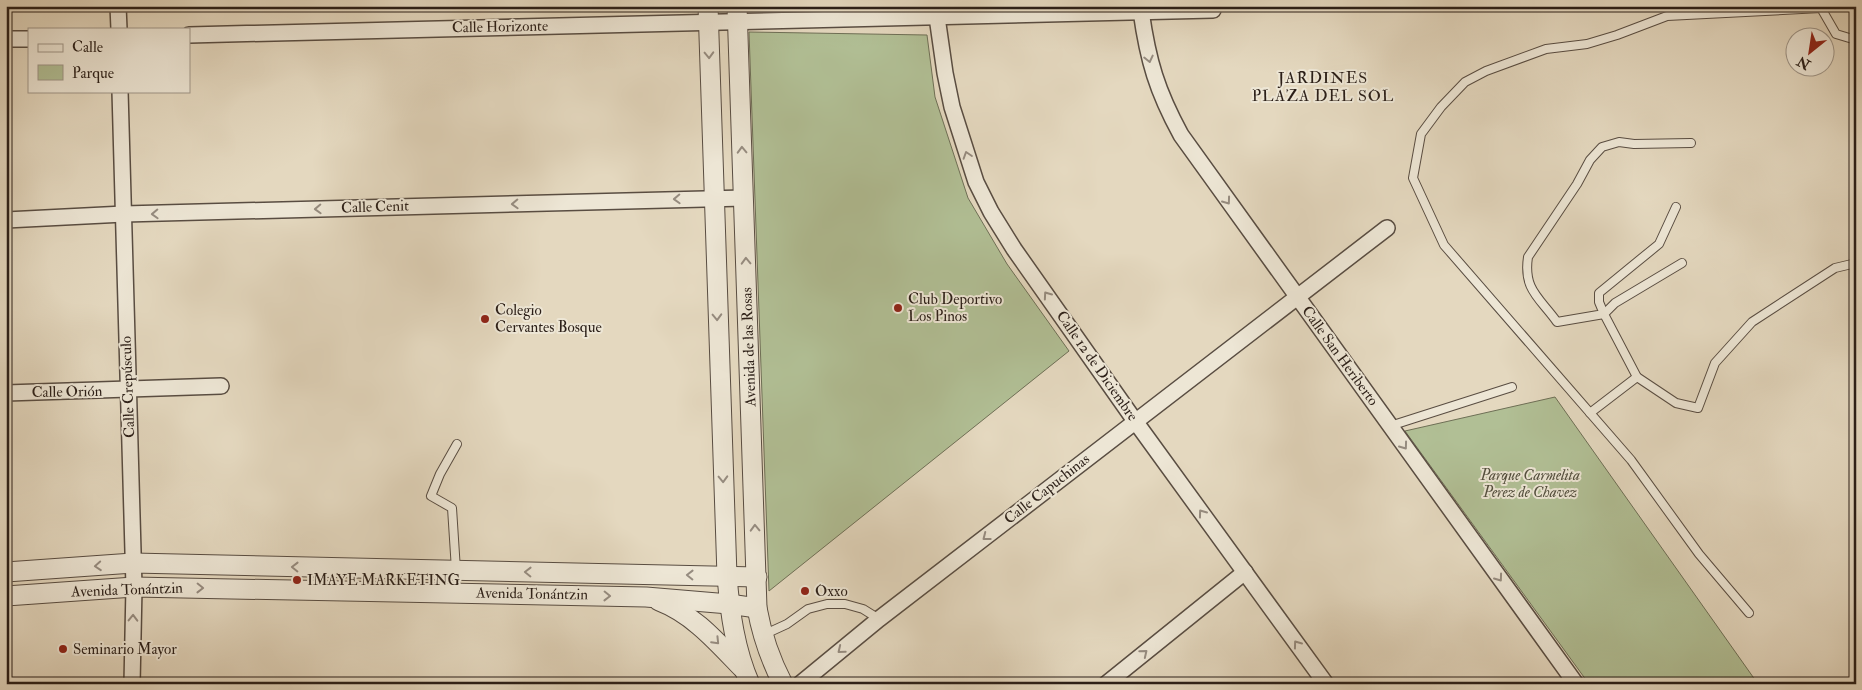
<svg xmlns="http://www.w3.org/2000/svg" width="1862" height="690" viewBox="0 0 1862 690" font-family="'IM FELL Double Pica',serif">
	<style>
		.green { fill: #b1bf95; stroke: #6e6f56 }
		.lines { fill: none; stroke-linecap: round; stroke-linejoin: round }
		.service-casing { stroke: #594d42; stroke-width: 10 }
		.minor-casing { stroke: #594d42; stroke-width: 18 }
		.tertiary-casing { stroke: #594d42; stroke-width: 21 }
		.service { stroke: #ede6d5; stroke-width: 8 }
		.minor { stroke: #ede6d5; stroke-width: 15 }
		.tertiary { stroke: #ede6d5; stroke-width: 19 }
		.oneway { stroke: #968c80 }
		.poi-dot { fill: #8f2418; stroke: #ede6d5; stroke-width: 2 }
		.labels { text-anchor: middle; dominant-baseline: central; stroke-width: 4; stroke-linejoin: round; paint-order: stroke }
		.street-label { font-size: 15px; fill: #2b1f18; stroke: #ede6d5 }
		.poi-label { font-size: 15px; fill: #2b1f18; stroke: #ede6d5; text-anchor: start }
		.park-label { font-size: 15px; font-style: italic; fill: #534f3e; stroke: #ede6d5 }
		.neighbourhood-label { font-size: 16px; letter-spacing: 1px; fill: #2b1f18; stroke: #ede6d5 }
	</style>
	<rect width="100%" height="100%" fill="#e4d8bf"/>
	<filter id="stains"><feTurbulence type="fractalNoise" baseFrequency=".004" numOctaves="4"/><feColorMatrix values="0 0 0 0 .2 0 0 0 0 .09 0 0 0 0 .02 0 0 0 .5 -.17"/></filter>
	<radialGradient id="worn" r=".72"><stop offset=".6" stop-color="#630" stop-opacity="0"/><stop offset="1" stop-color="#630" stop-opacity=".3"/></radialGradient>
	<g class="green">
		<path d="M749,32l178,3 8,62 33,101 39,66 62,87 -300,240z"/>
		<path d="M1555,397l203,287h-169l-184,-253z"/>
	</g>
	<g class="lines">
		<defs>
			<g id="service">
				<path d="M1822,6l-1,2 15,26 20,6"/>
				<path d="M1676,207l-17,37 -60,49v9l5,12 -47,8c-17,-24 -34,-32 -29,-65l49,-73 13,-24 12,-13 17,-5 15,2 57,-1"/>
				<path d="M1637,377l-33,-63 11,-11 67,-40"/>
				<path d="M1590,413l47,-36 39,26 22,5 17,-45 37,-41 83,-54 21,-5"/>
				<path d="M1390,426l122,-39"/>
				<path d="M456,570l-4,-62 -21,-12 9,-22 17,-30"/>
				<path d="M1749,613l-50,-59 -68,-94 -187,-215 -31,-67 8,-44 20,-27 24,-25 21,-11 60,-22 41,-5 30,-9 50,-19 154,-8"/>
				<path d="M763,635l24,-11 21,-15 19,-5h18l18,5 16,10"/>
			</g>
			<g id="minor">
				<path d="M118,6l1,23"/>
				<path d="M1141,11c7,50 16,80 40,124l395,549"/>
				<path d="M937,17l8,56 7,34 24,75 15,30 23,37 121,172 191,263"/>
				<path d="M189,35l1024,-25"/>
				<path d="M6,39h23"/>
				<path d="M120,91l14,496 -2,97"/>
				<path d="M6,220l118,-6 620,-16"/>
				<path d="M6,393l215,-7"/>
				<path d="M800,684l79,-65 508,-391"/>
				<path d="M1106,684l139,-112"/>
			</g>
			<g id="tertiary">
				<path d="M708,6l19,570c3,37 8,74 23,108"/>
				<path d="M737,6l20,602c5,28 13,51 26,76"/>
				<path d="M6,572l127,-9 624,14"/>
				<path d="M6,596l128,-9 512,10 83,7 28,4"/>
				<path d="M659,601c34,13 58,41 83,67"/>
			</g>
		</defs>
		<use href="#service" class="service-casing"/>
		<use href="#minor" class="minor-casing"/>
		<use href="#tertiary" class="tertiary-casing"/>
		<use href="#service" class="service"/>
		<use href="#minor" class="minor"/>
		<use href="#tertiary" class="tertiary"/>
	</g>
	<defs><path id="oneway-chevron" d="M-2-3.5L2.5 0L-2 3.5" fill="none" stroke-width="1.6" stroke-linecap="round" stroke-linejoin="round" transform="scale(1.25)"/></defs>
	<g class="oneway">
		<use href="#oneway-chevron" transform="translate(709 55) rotate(88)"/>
		<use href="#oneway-chevron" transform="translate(1149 59) rotate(77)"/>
		<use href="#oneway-chevron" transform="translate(742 150) rotate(-92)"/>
		<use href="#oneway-chevron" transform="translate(967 155) rotate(-108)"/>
		<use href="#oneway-chevron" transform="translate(677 199) rotate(178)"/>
		<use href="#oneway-chevron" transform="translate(1227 201) rotate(54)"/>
		<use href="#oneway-chevron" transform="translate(515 204) rotate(178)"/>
		<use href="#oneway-chevron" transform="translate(318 209) rotate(178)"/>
		<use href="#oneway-chevron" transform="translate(155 214) rotate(178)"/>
		<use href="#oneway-chevron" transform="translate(746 261) rotate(-92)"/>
		<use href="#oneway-chevron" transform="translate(1047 295) rotate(-125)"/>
		<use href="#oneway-chevron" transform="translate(717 317) rotate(88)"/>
		<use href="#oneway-chevron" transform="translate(1404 446) rotate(54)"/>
		<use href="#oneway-chevron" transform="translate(723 479) rotate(88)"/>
		<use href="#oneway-chevron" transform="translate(1202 513) rotate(-126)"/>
		<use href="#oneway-chevron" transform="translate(755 528) rotate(-92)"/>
		<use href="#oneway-chevron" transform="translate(986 537) rotate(142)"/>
		<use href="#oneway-chevron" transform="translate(98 566) rotate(176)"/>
		<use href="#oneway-chevron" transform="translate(295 567) rotate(-179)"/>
		<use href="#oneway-chevron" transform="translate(528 572) rotate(-179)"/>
		<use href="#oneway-chevron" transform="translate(690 575) rotate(-179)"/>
		<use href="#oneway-chevron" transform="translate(1499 578) rotate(54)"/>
		<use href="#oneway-chevron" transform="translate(200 588) rotate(1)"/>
		<use href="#oneway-chevron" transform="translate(607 596) rotate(1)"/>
		<use href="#oneway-chevron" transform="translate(133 618) rotate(-89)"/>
		<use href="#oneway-chevron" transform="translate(716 641) rotate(46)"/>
		<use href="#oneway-chevron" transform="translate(1297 644) rotate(-126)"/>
		<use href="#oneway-chevron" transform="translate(841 650) rotate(141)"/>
		<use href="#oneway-chevron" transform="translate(1144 653) rotate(-39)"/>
	</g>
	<g class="poi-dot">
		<circle cx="898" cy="308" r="5"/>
		<circle cx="485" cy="319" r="5"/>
		<circle cx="297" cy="580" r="5"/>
		<circle cx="805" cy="591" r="5"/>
		<circle cx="63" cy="649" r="5"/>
	</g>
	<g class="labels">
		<g class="street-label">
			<text transform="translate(500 27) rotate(-1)">Calle Horizonte</text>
			<text transform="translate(375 207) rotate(-2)">Calle Cenit</text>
			<text transform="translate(749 347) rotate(-92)">Avenida de las Rosas</text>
			<text transform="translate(1340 356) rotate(54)">Calle San Heriberto</text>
			<text transform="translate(1097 366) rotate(55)">Calle 12 de Diciembre</text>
			<text transform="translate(128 387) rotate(-92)">Calle Crepúsculo</text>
			<text transform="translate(67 392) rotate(-1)">Calle Orión</text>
			<text transform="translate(1047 489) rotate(-38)">Calle Capuchinas</text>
			<text transform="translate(127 590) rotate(-2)">Avenida Tonántzin</text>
			<text transform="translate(532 594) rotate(1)">Avenida Tonántzin</text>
		</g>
		<g class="poi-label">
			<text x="908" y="299">Club Deportivo<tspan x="908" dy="17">Los Pinos</tspan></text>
			<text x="495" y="310">Colegio<tspan x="495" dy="17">Cervantes Bosque</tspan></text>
			<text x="307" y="580">IMAYE MARKETING</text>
			<text x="815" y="591">Oxxo</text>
			<text x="73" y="649">Seminario Mayor</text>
		</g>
		<g class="park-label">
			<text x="1530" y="475">Parque Carmelita<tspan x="1530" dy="17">Perez de Chavez</tspan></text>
		</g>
		<g class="neighbourhood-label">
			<text x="1323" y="78">JARDINES<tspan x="1323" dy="18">PLAZA DEL SOL</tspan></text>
		</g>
	</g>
	<rect width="1862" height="690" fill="none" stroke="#e4d8bf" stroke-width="25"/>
	<rect x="8" y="8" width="1847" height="675" fill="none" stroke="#2b1f18" stroke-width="2.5"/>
	<rect x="12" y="12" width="1837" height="665" fill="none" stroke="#2b1f18"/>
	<rect x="28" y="28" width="162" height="65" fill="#ede6d5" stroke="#9f9689"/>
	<rect x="38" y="44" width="25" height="8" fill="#ede6d5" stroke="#9f9689"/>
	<text x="72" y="52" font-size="15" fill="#2b1f18">Calle</text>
	<rect x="38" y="65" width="25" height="15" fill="#b1bf95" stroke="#9f9689"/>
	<text x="72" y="78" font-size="15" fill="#2b1f18">Parque</text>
	<g transform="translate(1810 52) rotate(210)"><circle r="24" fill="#ede6d5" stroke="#9f9689"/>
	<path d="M0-4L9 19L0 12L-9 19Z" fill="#8f2418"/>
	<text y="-8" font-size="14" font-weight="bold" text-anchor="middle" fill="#2b1f18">N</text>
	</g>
	<rect width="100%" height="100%" filter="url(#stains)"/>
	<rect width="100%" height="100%" fill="url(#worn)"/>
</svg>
